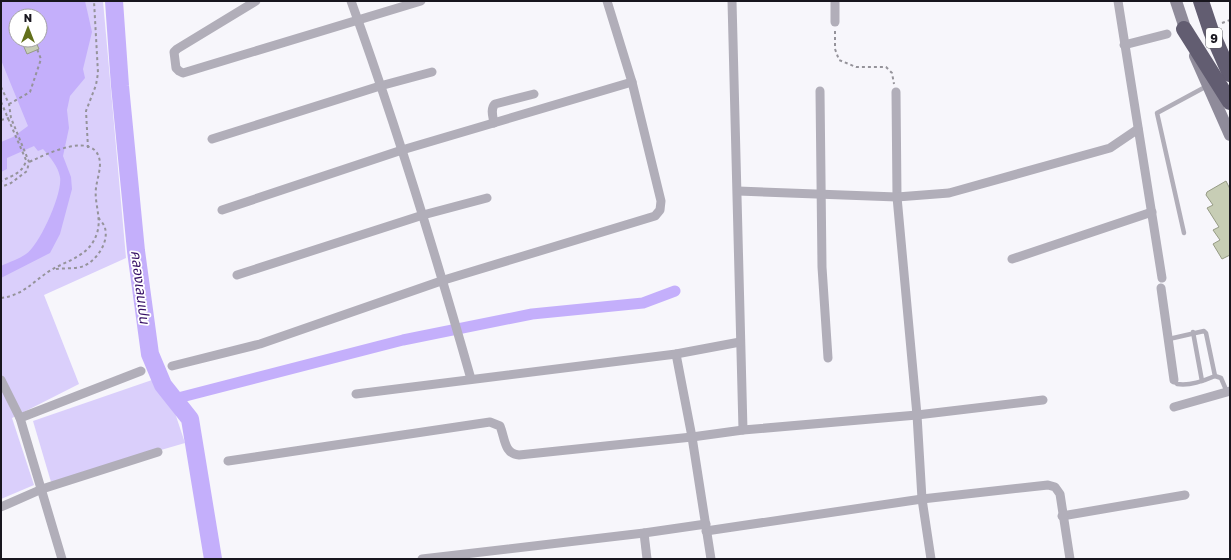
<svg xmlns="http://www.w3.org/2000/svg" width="1231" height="560" viewBox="0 0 1231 560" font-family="'Golos Text','Noto Sans Thai',sans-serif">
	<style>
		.green { fill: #dacffb; fill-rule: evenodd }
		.water { fill: #c4affb; fill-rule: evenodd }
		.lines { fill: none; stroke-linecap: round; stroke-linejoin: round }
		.canal { stroke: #c4affb; stroke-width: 11 }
		.river { stroke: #c4affb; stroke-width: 18 }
		.building { fill: #c7cdb5; stroke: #969b85 }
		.path { stroke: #95939a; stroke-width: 2; stroke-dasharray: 3 3; stroke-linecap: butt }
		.lane { stroke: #b1aeb9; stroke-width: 4.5 }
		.street { stroke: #b1aeb9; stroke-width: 9 }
		.secondary { stroke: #8f8b9a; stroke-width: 12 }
		.highway { stroke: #625d71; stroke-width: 16 }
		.labels { text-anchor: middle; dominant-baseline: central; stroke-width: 3.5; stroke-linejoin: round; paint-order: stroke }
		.shield { fill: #fff; stroke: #5d5c62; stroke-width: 1 }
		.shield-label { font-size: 12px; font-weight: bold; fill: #18161e }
		.water-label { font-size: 14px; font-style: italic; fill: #340d64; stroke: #fff }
	</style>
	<rect width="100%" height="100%" fill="#f7f6fb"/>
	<g class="green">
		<path d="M1,1h102l23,257 -82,37 35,89 -67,34 22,67 -33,14zM16,16h24v24h-24z"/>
		<path d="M152,380l22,30 11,33 -134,39 -18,-61z"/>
	</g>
	<path class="water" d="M1,1h84l7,31 -9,37 2,9 -15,18 -3,14 2,18 -6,28 8,21 1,12 -12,45 -10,19 -49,25v-12c8,-4 18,-7 25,-12 13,-8 37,-61 34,-77 -2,-11 -10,-20 -17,-28l-5,2 -4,-5 -27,12v11l-6,3v-30l12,-5 15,-11 -27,-66zM16,16h24v24h-24z"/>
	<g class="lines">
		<path class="canal" d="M174,399l229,-59 129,-26 111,-11 32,-12"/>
		<path class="river" d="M114,1l6,85 16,165 14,103 13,31 27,34 23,140"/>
	</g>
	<g class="building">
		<path d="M21,40h14l4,9 -12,5z"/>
		<path d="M1226,181l4,8v66l-8,4 -9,-15 7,-4 -7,-10 6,-3 -12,-19 6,-3 -7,-10 1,-3z"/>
	</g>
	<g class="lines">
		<g class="path">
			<path d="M1222,23l8,-3"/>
			<path d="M835,31v18l4,11 17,7h30l6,6 2,11"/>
			<path d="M1,87l8,17 2,14 18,44 -2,9 -16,12 -10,4"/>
			<path d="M1,102l25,58c-2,12 -14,16 -25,21"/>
			<path d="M9,104l21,-12 11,-33 -4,-10"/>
			<path d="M1,120l8,-2"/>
			<path d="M88,148l-2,-37 10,-26 2,-12 -4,-72"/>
			<path d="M56,269c8,-1 20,0 28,-3 13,-6 25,-24 21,-38 -1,-4 -5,-8 -7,-11"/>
			<path d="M1,298c23,-3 31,-16 50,-28 17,-10 39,-14 46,-37 5,-15 -3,-30 -1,-45 1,-8 4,-16 4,-25 -3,-35 -55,-8 -71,-1"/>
		</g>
		<g class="lane">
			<path d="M1184,233l-27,-120 50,-27"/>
			<path d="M1193,332l9,49"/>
			<path d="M1169,339l35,-8 2,2 9,43c-12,5 -25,10 -38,8l-3,-4"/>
			<path d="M1215,376l6,2 6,14"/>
		</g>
		<g class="street">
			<path d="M256,1l-79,48 -3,3 2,16 3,3 4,2 238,-72"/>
			<path d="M351,1c45,124 84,251 120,378"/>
			<path d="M732,1l11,429"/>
			<path d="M835,1v21"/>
			<path d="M1118,1l44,277"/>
			<path d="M1124,45l43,-11"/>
			<path d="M820,91l2,176 6,91"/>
			<path d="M896,92l1,105 20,218 5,84 9,60"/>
			<path d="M494,123c-1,-6 -4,-14 1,-19l39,-10"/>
			<path d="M212,139l168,-53 52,-14"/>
			<path d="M738,191l159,6 52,-4 161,-45 28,-19"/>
			<path d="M222,210l180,-60 230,-68"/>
			<path d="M1012,259l140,-47"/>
			<path d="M237,275l186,-60 64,-17"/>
			<path d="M1161,288l13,92"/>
			<path d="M676,354l16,83 19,122"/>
			<path d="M172,366l88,-22 184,-64 211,-64 5,-6 1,-9 -29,-119 -25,-81"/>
			<path d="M1,380l19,38"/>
			<path d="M356,394l320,-40 64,-12"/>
			<path d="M1174,407l56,-16"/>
			<path d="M228,461l262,-39 10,4c5,12 4,28 19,29l173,-18 51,-7 174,-15 126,-15"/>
			<path d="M1,507l41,-18 116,-37"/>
			<path d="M1062,516l123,-21"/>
			<path d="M706,531l216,-32 126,-14 7,2 5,7 10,65"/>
			<path d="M644,533l3,26"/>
			<path d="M62,559l-42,-141 121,-47"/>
			<path d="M422,559l222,-26 62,-9"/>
		</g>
		<g class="secondary">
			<path d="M1176,1l12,36"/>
			<path d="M1195,56l35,79"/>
		</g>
		<g class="highway">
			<path d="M1201,1l10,30 19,43"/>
			<path d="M1184,29l46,73"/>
		</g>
	</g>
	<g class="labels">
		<rect class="shield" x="1206" y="28" width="16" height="20" rx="3"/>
		<g class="shield-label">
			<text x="1214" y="38">9</text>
		</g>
		<g class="water-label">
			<text transform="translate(141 287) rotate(83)">คลองเลนเปน</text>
		</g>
	</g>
	<rect width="1231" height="560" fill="none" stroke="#18161e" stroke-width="4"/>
	<g transform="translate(28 28)"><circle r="19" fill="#ffffff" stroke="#a3a2a5"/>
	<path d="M0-3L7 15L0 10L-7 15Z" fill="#62701b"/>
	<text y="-6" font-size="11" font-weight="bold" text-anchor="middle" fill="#18161e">N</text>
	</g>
</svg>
